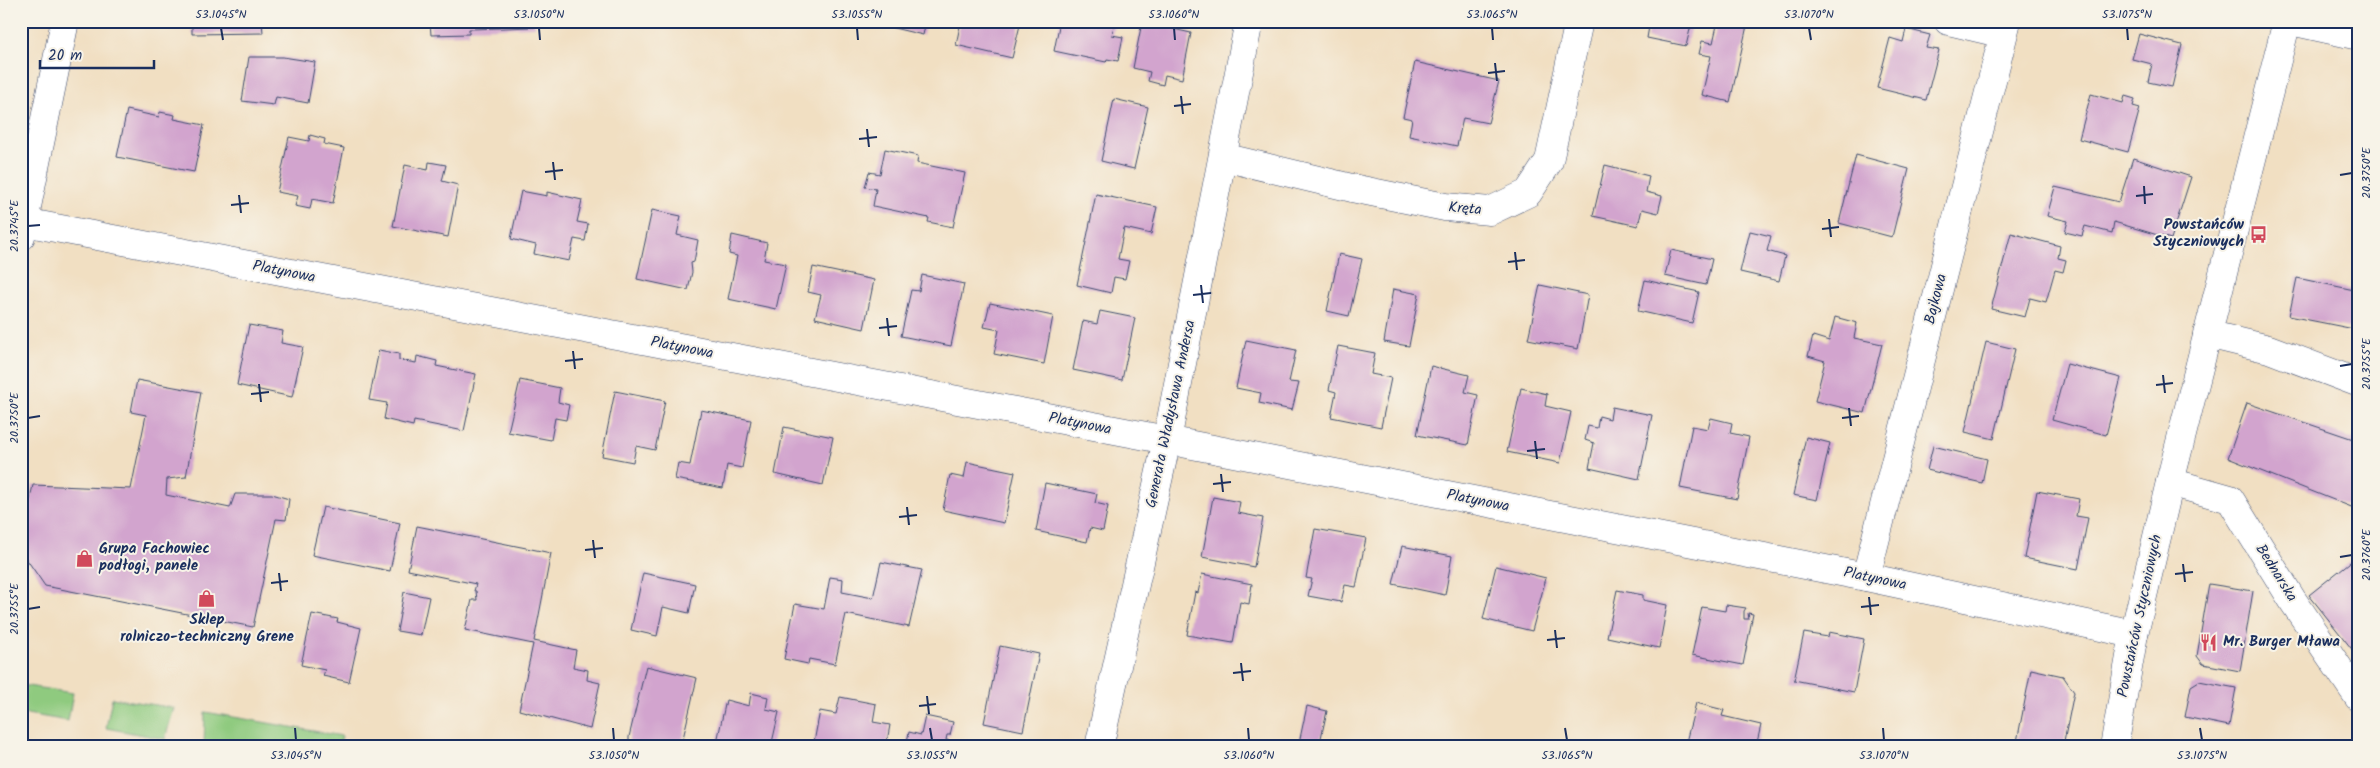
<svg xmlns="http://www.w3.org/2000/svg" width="2380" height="768" viewBox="0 0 2380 768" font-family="Kalam,sans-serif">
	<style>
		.green { fill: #8fca7f; stroke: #557c6e }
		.building { fill: #d2a4ce }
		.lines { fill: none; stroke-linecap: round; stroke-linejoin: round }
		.minor-casing { stroke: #3b496d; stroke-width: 29 }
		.minor { stroke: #fff; stroke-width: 28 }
		.ticks { fill: none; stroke: #1b2f5e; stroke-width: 2 }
		.labels { text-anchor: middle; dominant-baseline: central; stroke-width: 4; stroke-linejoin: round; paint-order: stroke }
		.street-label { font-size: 15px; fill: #1b2f5e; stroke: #f7f3e8 }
		.poi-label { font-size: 15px; font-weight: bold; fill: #1b2f5e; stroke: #f7f3e8; text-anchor: start }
		.neatline { fill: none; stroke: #1b2f5e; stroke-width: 2 }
		.ticks-label { font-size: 12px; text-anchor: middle; fill: #1b2f5e }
	</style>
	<rect width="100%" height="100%" fill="#f7f3e8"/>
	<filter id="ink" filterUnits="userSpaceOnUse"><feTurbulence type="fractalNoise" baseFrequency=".02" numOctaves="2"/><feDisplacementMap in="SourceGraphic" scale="10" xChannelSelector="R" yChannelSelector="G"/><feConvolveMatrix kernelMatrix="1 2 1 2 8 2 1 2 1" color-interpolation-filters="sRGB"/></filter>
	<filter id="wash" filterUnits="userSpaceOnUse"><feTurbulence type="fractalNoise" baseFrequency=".0096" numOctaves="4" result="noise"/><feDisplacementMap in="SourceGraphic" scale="20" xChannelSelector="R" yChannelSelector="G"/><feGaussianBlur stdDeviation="1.12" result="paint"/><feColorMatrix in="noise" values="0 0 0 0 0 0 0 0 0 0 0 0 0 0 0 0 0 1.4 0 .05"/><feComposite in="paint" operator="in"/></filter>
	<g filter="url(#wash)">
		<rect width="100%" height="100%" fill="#f1dfc2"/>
		<g class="green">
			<path d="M21,685l52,8 -5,28 -47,-8z"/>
			<path d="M112,698l62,10 -9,31 -59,-11z"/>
			<path d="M205,712l137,24 -3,11h-135z"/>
		</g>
		<g id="blocks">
			<g class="building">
				<path d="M192,21h70l1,12 -71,1z"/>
				<path d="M430,21h105v6l-66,2v5l-38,1z"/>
				<path d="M873,21h53l-3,14 -50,-12z"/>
				<path d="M961,21h60l-9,37 -56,-13z"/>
				<path d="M1060,21h55l-3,14 11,2 -5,24 -11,-2 -1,3 -52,-11z"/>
				<path d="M1650,21h42l-6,25 -39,-8z"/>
				<path d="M1718,21h30l-18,81 -28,-7 9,-39 -12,-2 3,-13 11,2z"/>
				<path d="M1142,22l49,11 -9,46 -17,-4 -2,10 -15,-4 2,-9 -17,-4z"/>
				<path d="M1906,29l24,6 -4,13 13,2 -13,50 -49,-12 13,-50 13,4z"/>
				<path d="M2139,34l43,11 -10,42 -24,-5 4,-18 -20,-5z"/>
				<path d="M249,57h34l32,5 -7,41 -32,-6 -2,8 -32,-4z"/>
				<path d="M1415,62l84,19 -11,42 -25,-5 -6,28 -48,-10 3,-17 -9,-2z"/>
				<path d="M2091,94l32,9 2,-7 10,3 -2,7 7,2 -12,44 -49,-13z"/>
				<path d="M1114,99l34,8 -14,62 -33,-8z"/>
				<path d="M127,110l32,7 1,-5 15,3 -1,4 30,6 -10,47 -77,-15z"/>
				<path d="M310,135l15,4 -1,5 20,4 -11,55 -21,-4 -2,10 -15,-3 3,-10 -21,-4 12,-55 20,4z"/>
				<path d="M885,149l33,7 -1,7 48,10 -12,54 -25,-5 1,-4 -56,-12 3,-17 -11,-2 4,-15 11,2z"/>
				<path d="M1856,155l53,14 -17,68 -53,-14z"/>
				<path d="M2133,158l58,19 -20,62 -57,-17 -2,11 -27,-7 -3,10 -17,-4 3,-11 -21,-5 8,-29 64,15z"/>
				<path d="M429,162l17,3 -4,16 16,4 -10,52 -55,-11 12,-61 23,5z"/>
				<path d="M1605,165l44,11 -3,16 16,4 -4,17 -16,-4 -4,17 -45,-10z"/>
				<path d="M521,191l26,5v-4l35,8 -5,22 11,2 -3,17 -11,-2 -5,22 -35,-7 2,-9 -25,-6z"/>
				<path d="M1096,194l61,13 -6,27 -27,-6 -6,31 11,2 -4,18 -11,-2 -3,16 -34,-8z"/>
				<path d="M652,210l29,6 -4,19 21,5 -4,22 -3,1 1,9 -4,18 -51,-11z"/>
				<path d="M1750,231l21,5 -4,15 18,5 -6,25 -39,-9z"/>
				<path d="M2011,233l49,13 -2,12 8,2 -3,12 -8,-2 -9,32 -16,-4 -5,19 -34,-8z"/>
				<path d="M732,235l35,8 -3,17 22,4 -10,45 -48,-10 9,-43 -8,-2z"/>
				<path d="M1671,250l41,9 -6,26 -41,-9z"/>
				<path d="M1339,254l23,5 -13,57 -22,-5z"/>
				<path d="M813,267l61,13 -10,49 -49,-11 6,-23 -13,-3z"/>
				<path d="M922,275l42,9 -13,62 -50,-10 10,-46 8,1z"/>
				<path d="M2297,278l62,13v39l-70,-14z"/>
				<path d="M1645,280l54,12 -7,31 -54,-12z"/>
				<path d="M1540,285l48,10 -10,54 -50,-10z"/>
				<path d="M1393,289l26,5 -10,52 -25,-4z"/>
				<path d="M990,303l63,13 -9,48 -50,-10 5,-24 -15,-3z"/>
				<path d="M1100,311l35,7 -13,62 -49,-10 10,-49 14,3z"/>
				<path d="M1835,317l22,6 -3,15 28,6 -17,69 -50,-12 10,-40 -17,-5 5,-20 16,5z"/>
				<path d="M249,325l34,6 -2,12 22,4 -11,50 -55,-12z"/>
				<path d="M1246,340l50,10 -7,32 10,1 -7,27 -33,-7 2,-10 -25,-5z"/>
				<path d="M1986,342l29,7 -21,90 -29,-7z"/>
				<path d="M1338,346l37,7 -4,21 20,4 -10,49 -50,-10 5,-25 -7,-2z"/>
				<path d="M379,350l20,4v6l17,3 1,-7 20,5 -1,5 40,8 -12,57 -50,-10 -1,5 -29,-7 3,-16 -18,-3z"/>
				<path d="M2067,364l54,14 -15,57 -54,-15z"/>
				<path d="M1431,366l38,9 -4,17 13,3 -10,50 -51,-10z"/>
				<path d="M137,380l64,12 -15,85 -19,2 -1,16 64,13 5,-14h37l17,5 -3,21 -10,-1 -23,108 -208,-41 -24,-35v-11l12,-55 98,4 15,-74 -15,-3z"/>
				<path d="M520,380l40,8 -2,14 11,3 -3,15 -11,-2 -4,22 -43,-8z"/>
				<path d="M1521,388l26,6 -2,12 26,6 -11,51 -53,-11z"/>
				<path d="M615,391l50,10 -10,49 -19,-4 -3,16 -31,-6z"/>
				<path d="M2247,403l112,38v69l-131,-52z"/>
				<path d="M1612,407l40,8 -13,64 -50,-11 5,-25 -9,-3 3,-14 9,2 2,-12 11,3z"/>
				<path d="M701,410l50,10 -9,48 -15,-3 -4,23 -48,-9 3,-16 12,2z"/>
				<path d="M1711,418l21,5 -2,10 19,4 -12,62 -57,-11 12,-62 16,3z"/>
				<path d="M784,427l49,10 -10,48 -48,-11z"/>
				<path d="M1806,437l24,6 -13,57 -24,-5z"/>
				<path d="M1933,446l54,13 -5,24 -55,-13z"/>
				<path d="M967,462l48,10 -11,51 -61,-13 7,-35 14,3z"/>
				<path d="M1045,483l52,11 -2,9 13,3 -5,25 -13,-3 -3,14 -51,-11z"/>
				<path d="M2037,491l42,8 -3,17 12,2 -10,51 -54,-11z"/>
				<path d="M1213,497l27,5 -2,11 25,5 -9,49 -52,-10z"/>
				<path d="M323,507l77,16 -10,48 -78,-16z"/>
				<path d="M417,526l134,27 -17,88 42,9 -3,17 15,3 -1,10 13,3 -10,46 -71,-19 14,-66 -68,-14 7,-30h5l-1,-9h-2l2,-7 -68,-14z"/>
				<path d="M1315,529l51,9 -10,49 -11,-2 -4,17 -33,-6 4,-17 -6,-1z"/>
				<path d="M1402,546l50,10 -7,39 -52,-11z"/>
				<path d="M2359,555v103l-50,-63z"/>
				<path d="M881,562l41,8 -13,57 -63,-13 -11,50 -26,-5 -1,5 -24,-5 11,-55 29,5 6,-32 13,2 -1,13 31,6z"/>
				<path d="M1496,566l50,12 -14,53 -49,-12z"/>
				<path d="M643,573l52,11 -6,29 -26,-6 -6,29 -26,-6z"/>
				<path d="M1202,574l50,10 -3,20 -9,-2 -7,41 -46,-8 8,-43 3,1z"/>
				<path d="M2209,584l44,7 -13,80 -37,-7 -6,-8z"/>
				<path d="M1617,590l26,5v5l24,5 -8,43 -52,-11z"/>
				<path d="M404,592l25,5 -8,38 -24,-4z"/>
				<path d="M1726,605l20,3 -2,3v8h5l-1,-6 5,1 -10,51 -51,-10 10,-48 23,4z"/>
				<path d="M312,614l26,5 -1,3 24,6 -12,54 -26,-6 2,-6 -24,-5z"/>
				<path d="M1829,632l35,7 -10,53 -60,-12 10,-47 24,4z"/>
				<path d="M1000,646l39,8 -16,77 -39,-8z"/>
				<path d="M646,666l51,12 -16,69 -25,-4 -1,4h-26v-10z"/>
				<path d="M2031,669l32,7 11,16 -11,55h-47z"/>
				<path d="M2199,681l37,7 -7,38 -44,-9 6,-31z"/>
				<path d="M751,693l17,4 -2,12 13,3 -8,35h-55l10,-47 23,6z"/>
				<path d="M840,697l36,7 -3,18 17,3 -4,22h-73l7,-36 16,3z"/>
				<path d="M1696,703l28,7 -2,6 39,9 -5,22h-60l1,-3 -11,-2z"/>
				<path d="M1307,706l20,5 -8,36 -20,-4z"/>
				<path d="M925,716l28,6 -3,13h-3l-1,5 14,3v4h-54l3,-15 12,3z"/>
			</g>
		</g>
	</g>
	<g filter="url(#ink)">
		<use href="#blocks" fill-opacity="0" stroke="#3b496d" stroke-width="1"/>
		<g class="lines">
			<defs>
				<g id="minor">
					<path d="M1948,21l55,13"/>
					<path d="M2291,21l68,15"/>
					<path d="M1223,157l129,31 93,19 45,4 38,-18 21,-32 30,-140"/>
					<path d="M24,222l1143,218 699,137 268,57"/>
					<path d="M21,236l44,-215"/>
					<path d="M2207,334l62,15 90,34"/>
					<path d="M2170,482l60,17 63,102 66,97"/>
					<path d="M1866,577l141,-556"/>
					<path d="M1099,747l68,-307 82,-419"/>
					<path d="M2114,747l20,-113 36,-152 117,-461"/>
				</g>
			</defs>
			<use href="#minor" class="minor-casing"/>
			<use href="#minor" class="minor"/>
		</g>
	</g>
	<path class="ticks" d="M221,28l2,12M539,28l1,12M857,28l1,12M1174,28l1,12M1492,28l1,12M1809,28l2,12M2127,28l1,12M1495,63l2,18M1488,73l17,-2M1181,96l2,18M1174,106l17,-2M867,129l2,18M859,139l18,-2M553,162l2,18M545,172l18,-2M2340,175l12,-2M2144,186l1,18M239,195l2,18M2136,196l17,-2M231,205l18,-2M1829,219l2,18M28,226l12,-1M1822,229l17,-2M1515,252l2,18M1508,262l17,-2M1201,285l2,18M1193,295l18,-2M887,318l2,18M879,328l18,-2M573,351l2,18M565,361l18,-2M2340,366l12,-2M2163,375l2,18M259,384l2,18M2156,385l17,-2M251,394l18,-2M1849,408l2,18M28,418l12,-2M1842,418l17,-2M1535,441l2,18M1527,451l18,-2M1221,474l2,18M1213,484l18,-2M907,507l2,18M899,517l18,-2M593,540l2,18M585,550l18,-2M2340,557l12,-2M2183,564l2,18M279,573l2,18M2175,574l18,-2M271,583l17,-2M1869,597l2,18M1861,607l18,-2M28,609l12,-2M1555,630l2,18M1547,640l18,-2M1241,663l2,18M1233,673l18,-2M927,696l2,18M919,706l17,-2M295,728l1,12M613,728l1,12M930,728l2,12M1248,728l1,12M1565,728l2,12M1883,728l1,12M2200,728l2,12"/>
	<defs>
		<symbol id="bus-bare" viewBox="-9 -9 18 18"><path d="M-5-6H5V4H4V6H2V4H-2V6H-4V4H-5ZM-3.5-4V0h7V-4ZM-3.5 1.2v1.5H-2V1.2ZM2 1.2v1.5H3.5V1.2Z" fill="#d1495b" stroke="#f7f3e8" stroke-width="2.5" paint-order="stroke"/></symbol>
		<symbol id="shop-bare" viewBox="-9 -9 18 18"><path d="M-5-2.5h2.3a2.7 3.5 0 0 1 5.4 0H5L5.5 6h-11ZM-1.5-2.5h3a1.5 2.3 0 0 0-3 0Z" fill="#d1495b" stroke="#f7f3e8" stroke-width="2.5" paint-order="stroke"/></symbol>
		<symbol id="restaurant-bare" viewBox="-9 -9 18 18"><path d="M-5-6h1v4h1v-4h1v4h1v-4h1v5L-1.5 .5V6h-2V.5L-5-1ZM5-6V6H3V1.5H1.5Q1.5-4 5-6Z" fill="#d1495b" stroke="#f7f3e8" stroke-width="2.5" paint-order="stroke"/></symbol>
	</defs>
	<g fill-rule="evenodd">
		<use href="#bus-bare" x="2246" y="222" width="25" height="25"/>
		<use href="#shop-bare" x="72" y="546" width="25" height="25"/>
		<use href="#shop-bare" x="194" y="586" width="25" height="25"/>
		<use href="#restaurant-bare" x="2196" y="630" width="25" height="25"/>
	</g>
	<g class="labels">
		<g class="street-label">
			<text transform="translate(1465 209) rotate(5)">Kręta</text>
			<text transform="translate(284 272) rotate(11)">Platynowa</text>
			<text transform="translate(1936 299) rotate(-76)">Bajkowa</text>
			<text transform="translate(682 348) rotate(11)">Platynowa</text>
			<text transform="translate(1171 414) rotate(-78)">Generała Władysława Andersa</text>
			<text transform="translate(1080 424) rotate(11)">Platynowa</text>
			<text transform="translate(1478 501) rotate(11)">Platynowa</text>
			<text transform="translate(2276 573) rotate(58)">Bednarska</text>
			<text transform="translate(1875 579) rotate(12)">Platynowa</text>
			<text transform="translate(2140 616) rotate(-78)">Powstańców Styczniowych</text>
		</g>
		<g class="poi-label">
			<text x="2244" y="225" text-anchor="end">Powstańców<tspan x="2244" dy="17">Styczniowych</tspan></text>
			<text x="99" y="549">Grupa Fachowiec<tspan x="99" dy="17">podłogi, panele</tspan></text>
			<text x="207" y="620" text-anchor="middle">Sklep<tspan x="207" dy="17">rolniczo-techniczny Grene</tspan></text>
			<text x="2223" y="642">Mr. Burger Mława</text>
		</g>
	</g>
	<rect width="2380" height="768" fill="none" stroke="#f7f3e8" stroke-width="55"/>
	<path d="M40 60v8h114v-8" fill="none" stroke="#1b2f5e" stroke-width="2.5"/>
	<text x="48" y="60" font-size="15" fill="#1b2f5e" stroke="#f7f3e8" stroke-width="4" paint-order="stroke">20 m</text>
	<rect x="28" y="28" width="2324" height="712" class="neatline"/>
	<g class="ticks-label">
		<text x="221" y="18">53.1045°N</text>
		<text x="539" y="18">53.1050°N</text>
		<text x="857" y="18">53.1055°N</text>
		<text x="1174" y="18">53.1060°N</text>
		<text x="1492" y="18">53.1065°N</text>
		<text x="1809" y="18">53.1070°N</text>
		<text x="2127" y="18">53.1075°N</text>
		<text transform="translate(2366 173) rotate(-90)" y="4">20.3750°E</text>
		<text transform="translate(14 226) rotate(-90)" y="4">20.3745°E</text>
		<text transform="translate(2366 364) rotate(-90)" y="4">20.3755°E</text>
		<text transform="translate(14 418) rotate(-90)" y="4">20.3750°E</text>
		<text transform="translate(2366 555) rotate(-90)" y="4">20.3760°E</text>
		<text transform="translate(14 609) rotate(-90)" y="4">20.3755°E</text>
		<text x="296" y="759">53.1045°N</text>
		<text x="614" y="759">53.1050°N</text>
		<text x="932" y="759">53.1055°N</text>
		<text x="1249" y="759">53.1060°N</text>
		<text x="1567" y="759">53.1065°N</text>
		<text x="1884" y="759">53.1070°N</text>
		<text x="2202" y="759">53.1075°N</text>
	</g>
</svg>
